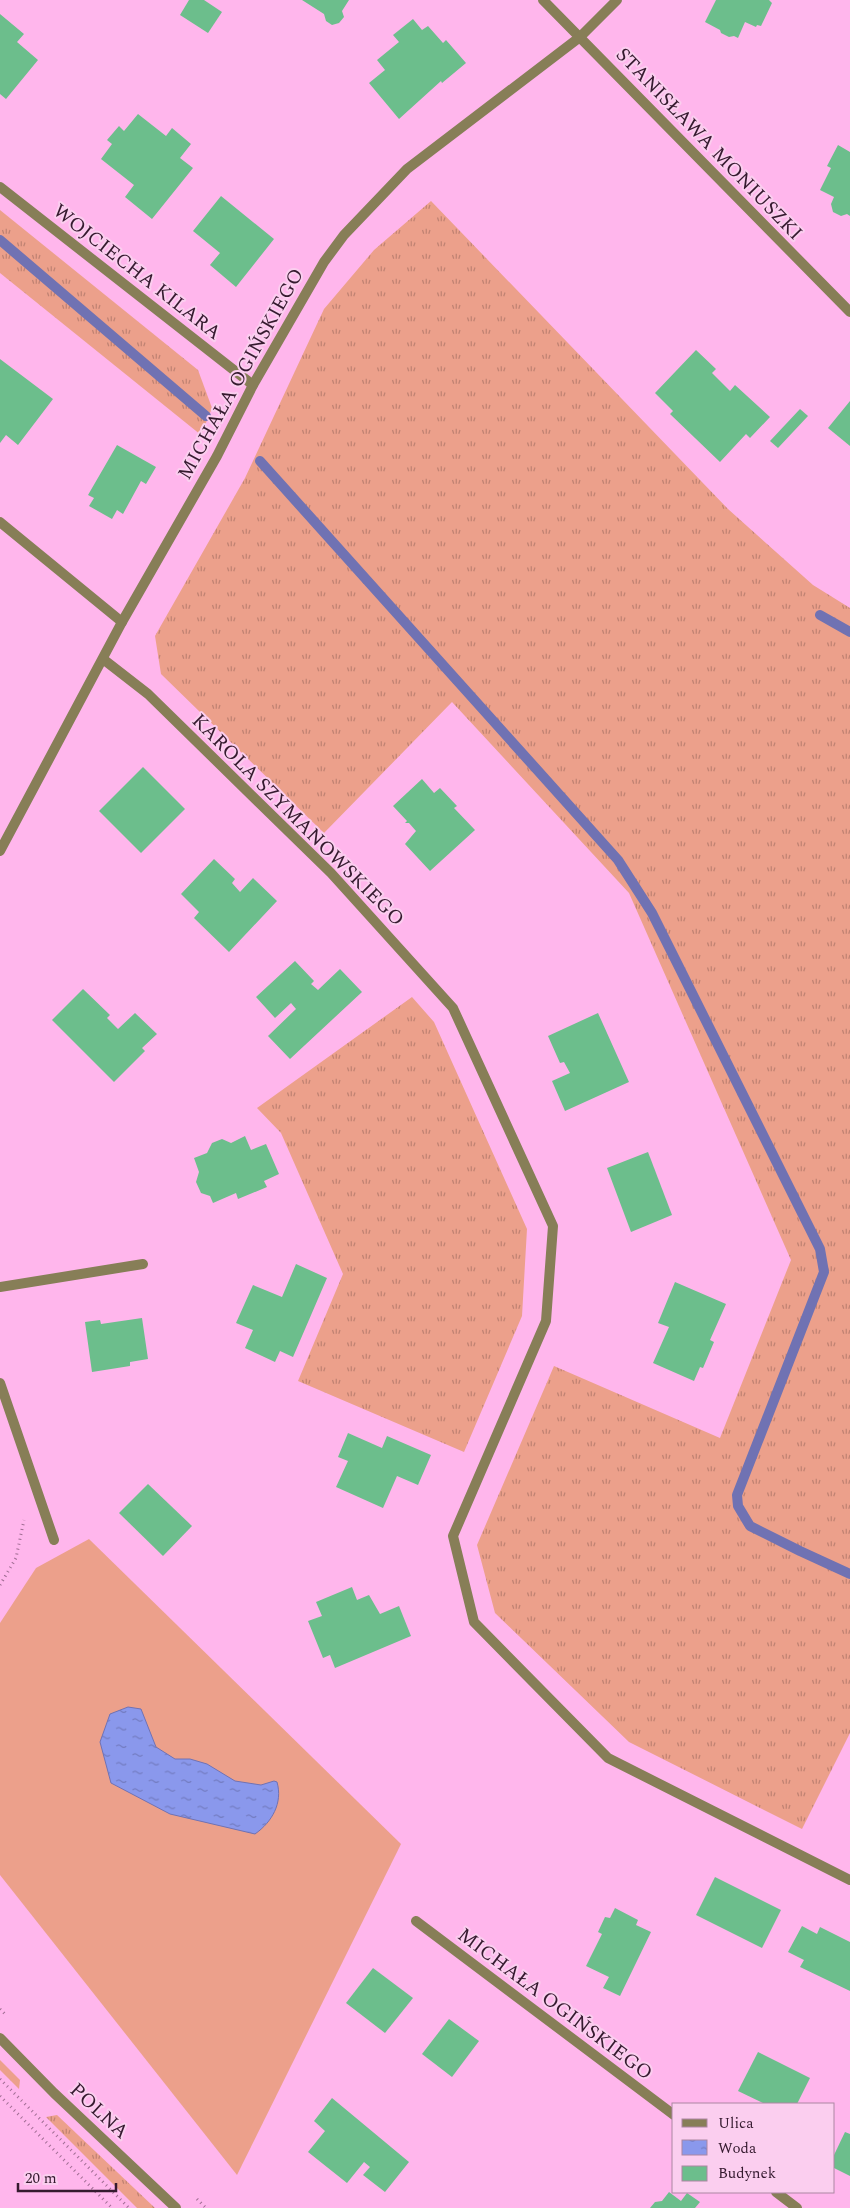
<svg xmlns="http://www.w3.org/2000/svg" width="850" height="2208" viewBox="0 0 850 2208" font-family="Spectral,serif">
	<style>
		.grass { fill: url(#grass-tufts) }
		.garden { fill: #eca08b }
		.water { fill: url(#water-ripples); stroke: #7072b3 }
		.lines { fill: none; stroke-linecap: round; stroke-linejoin: round }
		.stream { stroke: #7072b3; stroke-width: 10 }
		.building { fill: #6cbe8c }
		.path { stroke: #a06d93; stroke-width: 3; stroke-dasharray: 1 4; stroke-linecap: butt }
		.service { stroke: #877e57; stroke-width: 10 }
		.minor { stroke: #877e57; stroke-width: 10 }
		.tertiary { stroke: #877e57; stroke-width: 10 }
		.labels { text-anchor: middle; dominant-baseline: central; stroke-width: 4; stroke-linejoin: round; paint-order: stroke }
		.street-label { font-size: 20px; fill: #351a2f; stroke: #fbceef }
	</style>
	<defs>
		<pattern id="grass-tufts" width="24" height="20" patternUnits="userSpaceOnUse" patternTransform="scale(1.25)"><rect width="24" height="20" fill="#eca08b"/><path d="M3 7l-1-3M5 7V3M7 7l1-3M15 17l-1-3M17 17v-4M19 17l1-3" fill="none" stroke="#c08272"/></pattern>
		<pattern id="water-ripples" width="26" height="14" patternUnits="userSpaceOnUse" patternTransform="scale(1.25)"><rect width="26" height="14" fill="#8a98ec"/><path d="M2 4q2-2 4 0t4 0M15 11q2-2 4 0t4 0" fill="none" stroke="#727bc0"/></pattern>
	</defs>
	<rect width="100%" height="100%" fill="#ffb6ec"/>
	<g class="grass">
		<path d="M431,201l297,308 85,76 37,23v1125l-48,96 -173,-87 -134,-129 -18,-68 77,-179 166,72 71,-178 -162,-367 -177,-191 -128,131 -163,-159 -6,-38 90,-158 79,-169 50,-59z"/>
		<path d="M0,210l198,160 14,38 -11,27 -201,-162z"/>
		<path d="M412,997l22,25 93,207 -5,87 -58,136 -166,-71 45,-107 -62,-141 -24,-25z"/>
		<path d="M0,2060l20,20 -1,9 -19,-19z"/>
		<path d="M57,2115l98,93h-18l-91,-91z"/>
	</g>
	<path class="garden" d="M89,1539l312,305 -164,331 -237,-300v-252l36,-55z"/>
	<path class="water" d="M128,1707l13,2 15,38 19,12h15l17,5 28,17 26,4 13,-4 3,1c6,21 -5,40 -22,52l-85,-20 -59,-31 -11,-41 10,-28z"/>
	<g class="lines">
		<g class="stream">
			<path d="M0,240l206,176"/>
			<path d="M260,461l358,399 34,53 168,336 4,23 -87,223 1,11 12,20 50,25 50,23"/>
			<path d="M820,615l30,17"/>
		</g>
	</g>
	<g class="building">
		<path d="M189,0h15l18,12 -14,21 -28,-18z"/>
		<path d="M302,0h47l-7,11 2,6 -5,6 -7,2 -6,-4 -2,-7z"/>
		<path d="M716,0h53l3,3 -11,23 -4,-1 -1,2 -11,-5 -7,16 -4,-2 -5,1 -8,-4 -1,-3 -15,-8z"/>
		<path d="M0,14l24,20 -7,8 21,18 -32,39 -6,-5z"/>
		<path d="M413,19l9,11 6,-4 15,17 3,-3 20,23 -24,20 -1,-2 -42,38 -30,-36 16,-13 -8,-10 22,-18 -6,-7z"/>
		<path d="M138,114l28,22 6,-8 19,16 -11,14 13,10 -41,51 -27,-22 9,-12 -33,-26 11,-15 -5,-4 12,-14 5,5z"/>
		<path d="M838,145l12,7v64l-3,-2 -6,2 -8,-4 -2,-8 3,-7 -14,-7 11,-22 -4,-2z"/>
		<path d="M221,196l53,43 -38,48 -26,-22 10,-12 -27,-22z"/>
		<path d="M696,350l20,19 -4,4 18,18 5,-6 35,32 -20,21 -4,-4 -26,28 -50,-48 3,-3 -18,-18z"/>
		<path d="M0,359l53,40 -35,46 -12,-10 -6,8z"/>
		<path d="M850,401v45l-22,-18z"/>
		<path d="M800,409l8,7 -30,32 -8,-7z"/>
		<path d="M117,445l39,22 -10,17 -5,-3 -18,33 -6,-4 -5,9 -23,-13 5,-8 -6,-3z"/>
		<path d="M143,767l42,42 -44,44 -42,-42z"/>
		<path d="M422,779l12,14 6,-5 17,18 -3,2 21,22 -45,41 -25,-27 11,-13 -7,-8h-4l2,-2 -14,-15z"/>
		<path d="M214,859l21,20 -3,4 8,9 13,-14 24,23 -48,51 -35,-34 5,-6 -18,-18z"/>
		<path d="M295,961l19,20 -3,3 7,6 22,-21 22,23 -72,67 -22,-23 28,-27 -5,-6 -16,15 -19,-21z"/>
		<path d="M83,989l27,26 -3,3 11,11 17,-16 22,21 -15,14 3,3 -31,31 -62,-62z"/>
		<path d="M598,1013l31,69 -64,29 -13,-30 18,-8 -6,-11 -4,1 -12,-27z"/>
		<path d="M245,1136l6,14 15,-6 13,30 -15,7 3,6 -29,12 -2,-6 -23,10 -3,-7 -9,-3 -5,-11 3,-10 -5,-14 13,-5 5,-10 10,-4 9,4z"/>
		<path d="M648,1152l24,63 -41,17 -24,-64z"/>
		<path d="M296,1264l31,14 -34,79 -13,-6 -5,11 -30,-14 8,-18 -17,-7 17,-38 29,12z"/>
		<path d="M675,1282l51,22 -16,36 4,2 -11,26 -3,-1 -6,14 -41,-18 16,-36 -11,-4z"/>
		<path d="M142,1318l6,41 -18,3v4l-38,6 -7,-50 15,-2 1,4z"/>
		<path d="M348,1433l34,15 5,-12 44,19 -13,30 -21,-9 -14,32 -47,-21 12,-26 -10,-4z"/>
		<path d="M148,1484l44,42 -29,30 -44,-43z"/>
		<path d="M352,1587l5,13 12,-5 11,19 19,-8 12,30 -76,32 -5,-13 -7,3 -15,-37 14,-5 -6,-14z"/>
		<path d="M715,1877l66,33 -19,38 -66,-33z"/>
		<path d="M615,1908l23,12 -2,5 15,7 -31,64 -17,-8 6,-11 -23,-11 16,-32 -4,-2 7,-15 5,1z"/>
		<path d="M802,1926l15,8 3,-7 30,15v49l-50,-24 4,-7 -16,-8z"/>
		<path d="M373,1968l40,30 -28,35 -39,-30z"/>
		<path d="M449,2019l30,22 -27,36 -30,-23z"/>
		<path d="M758,2052l52,26 -13,26h-32l-27,-13z"/>
		<path d="M332,2098l77,64 -24,30 -22,-17 7,-8 -6,-5 -17,21 -39,-31 17,-21 -11,-10z"/>
		<path d="M845,2132l5,2v42l-16,-8v-13z"/>
		<path d="M669,2192l12,9 6,-8 13,9 -5,6h-45l5,-6 7,-1z"/>
	</g>
	<g class="lines">
		<g class="path">
			<path d="M0,1585l16,-27 8,-38"/>
			<path d="M0,2009l7,7"/>
			<path d="M0,2079l129,129"/>
			<path d="M0,2096l112,112"/>
			<path d="M197,2199l9,9"/>
		</g>
		<path class="service" d="M0,1287l143,-23"/>
		<g class="minor">
			<path d="M543,0l307,312"/>
			<path d="M0,187l253,198"/>
			<path d="M0,522l122,100"/>
			<path d="M103,659l45,35 183,179 122,135 100,218 -7,95 -93,215 21,86 134,136 242,122"/>
			<path d="M0,851l122,-229 95,-166 36,-71 71,-123 20,-27 63,-66 173,-132 37,-37"/>
			<path d="M0,1383l54,157"/>
			<path d="M416,1921l258,194"/>
			<path d="M776,2192l21,16"/>
		</g>
		<path class="tertiary" d="M0,2038l54,55 122,115"/>
	</g>
	<g class="labels">
		<g class="street-label">
			<text transform="translate(709 144) rotate(46)">STANISŁAWA MONIUSZKI</text>
			<text transform="translate(137 272) rotate(38)">WOJCIECHA KILARA</text>
			<text transform="translate(241 374) rotate(-61)">MICHAŁA OGIŃSKIEGO</text>
			<text transform="translate(298 820) rotate(45)">KAROLA SZYMANOWSKIEGO</text>
			<text transform="translate(555 2004) rotate(37)">MICHAŁA OGIŃSKIEGO</text>
			<text transform="translate(99 2111) rotate(43)">POLNA</text>
		</g>
	</g>
	<rect x="672" y="2103" width="162" height="90" fill="#fbceef" stroke="#ac86a2"/>
	<rect x="682" y="2119" width="25" height="8" fill="#877e57" stroke="#ac86a2"/>
	<text x="718" y="2128" font-size="15" fill="#351a2f">Ulica</text>
	<rect x="682" y="2140" width="25" height="15" fill="url(#water-ripples)" stroke="#ac86a2"/>
	<text x="718" y="2153" font-size="15" fill="#351a2f">Woda</text>
	<rect x="682" y="2166" width="25" height="15" fill="#6cbe8c" stroke="#ac86a2"/>
	<text x="718" y="2178" font-size="15" fill="#351a2f">Budynek</text>
	<path d="M18 2183v8h98v-8" fill="none" stroke="#351a2f" stroke-width="2.5"/>
	<text x="25" y="2183" font-size="15" fill="#351a2f" stroke="#fbceef" stroke-width="4" paint-order="stroke">20 m</text>
</svg>
